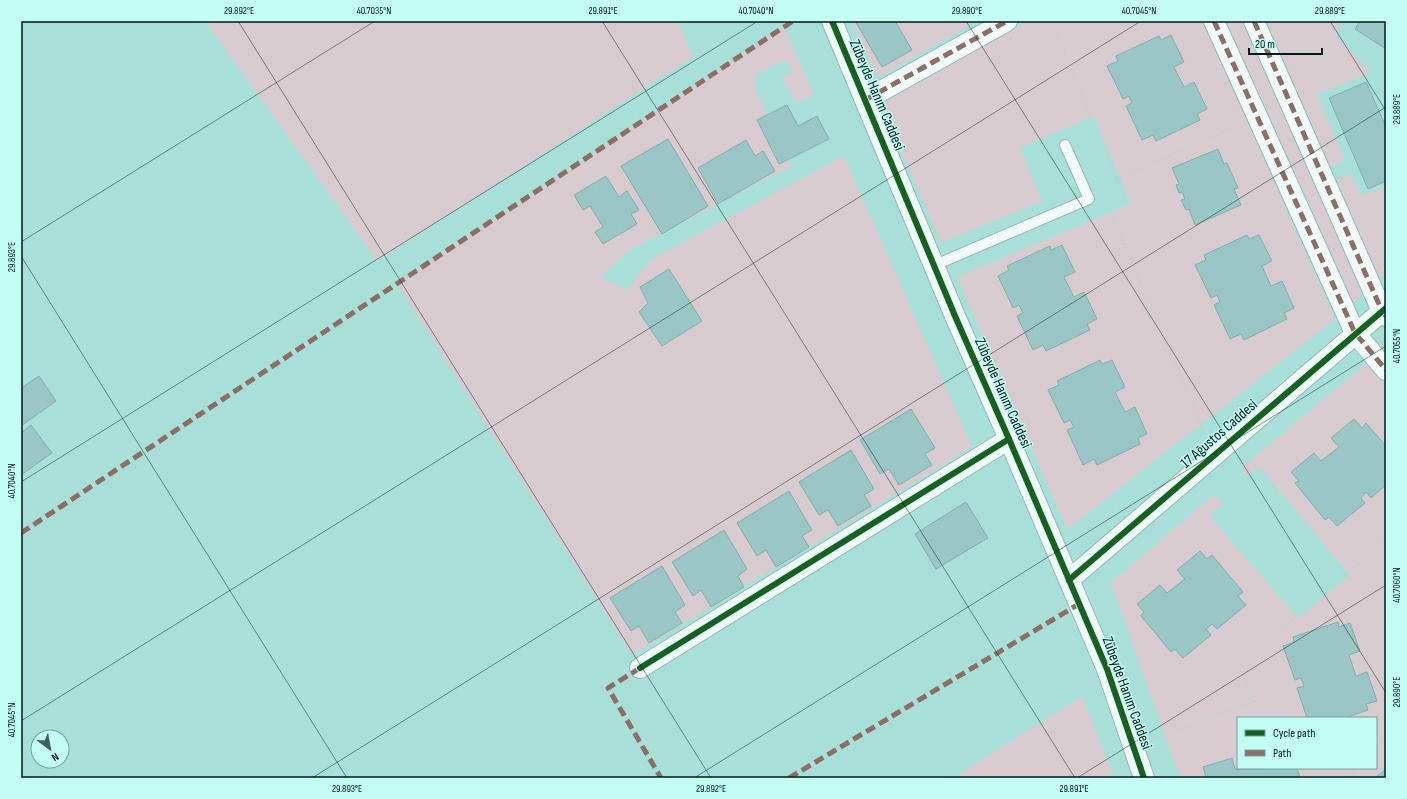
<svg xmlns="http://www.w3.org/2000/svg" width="1407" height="799" viewBox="0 0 1407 799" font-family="'Sofia Sans Condensed',sans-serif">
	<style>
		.green { fill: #d7cbd0; fill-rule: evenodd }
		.building { fill: #9ac6c6; stroke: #83b0af }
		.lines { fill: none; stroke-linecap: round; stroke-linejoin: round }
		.lane-casing { stroke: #90bcb6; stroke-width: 12 }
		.street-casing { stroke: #90bcb6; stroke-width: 22 }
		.path { stroke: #bfcfcd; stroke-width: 2.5; stroke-dasharray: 1 3; stroke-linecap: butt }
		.lane { stroke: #f2faf9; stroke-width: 10 }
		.street { stroke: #f2faf9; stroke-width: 20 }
		.quiet { stroke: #8d6e63; stroke-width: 5; stroke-dasharray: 10 5; stroke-linecap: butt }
		.cycleway-casing { stroke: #c3fcf3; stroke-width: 8 }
		.cycleway { stroke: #1b5e20; stroke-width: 6 }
		.ticks { fill: none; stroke: #001b18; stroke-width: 1; stroke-opacity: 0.45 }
		.labels { text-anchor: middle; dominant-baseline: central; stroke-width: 3; stroke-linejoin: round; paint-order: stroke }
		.street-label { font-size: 15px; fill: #001b18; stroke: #c3fcf3 }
		.neatline { fill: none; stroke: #001b18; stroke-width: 1.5 }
		.ticks-label { font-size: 10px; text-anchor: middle; fill: #001b18 }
	</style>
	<rect width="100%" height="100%" fill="#a8dfd8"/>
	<g class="green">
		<path d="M205,21h473l15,36 -316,204z"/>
		<path d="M851,21h127l-101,57z"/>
		<path d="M1028,21h175l132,298 -266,209 -3,-1 -109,-250 174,-73 -37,-88 -74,32 22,53 -101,42 -60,-139z"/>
		<path d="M1224,21h19l121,273 -13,11z"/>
		<path d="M1266,21h77l-7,12 1,4 31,32 1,5 -52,20 28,66 -15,7z"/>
		<path d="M784,27l30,67 -17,9 -16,-24 11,-7 -7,-12 -29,14v17l36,75 -161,83 -31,28 26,13 24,-30 194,-104 128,291 -340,208 -235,-371z"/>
		<path d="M1351,174l11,22 24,-10v88l-7,6 -43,-100z"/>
		<path d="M1386,347v431h-206l-69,-195 103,-89 9,10 -14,11 89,103 52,-43 -90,-108 -13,9 -6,-8zM1238,718h138v50h-138z"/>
		<path d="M1082,696l32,82h-161z"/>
	</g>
	<g class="building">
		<path d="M855,21h40l17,29 -30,17z"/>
		<path d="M1360,21h26v28l-31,-20z"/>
		<path d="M1171,35l13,27 -10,5 10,20 10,-5 13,27 -10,5 3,6 -44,21 -3,-6 -11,5 -16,-34 6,-3 -3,-7 -6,3 -16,-33 11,-5 -2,-5 43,-20 2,4z"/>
		<path d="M1366,82l20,45v54l-18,8 -39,-91z"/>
		<path d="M787,105l11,21 19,-10 12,23 -50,25 -22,-44z"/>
		<path d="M668,139l40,67 -46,28 -41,-68z"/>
		<path d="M746,140l9,16 8,-5 12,20 -57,33 -20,-36z"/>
		<path d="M1218,149l6,15 3,-1 11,25 -4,1 7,16 -46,20 -6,-16 -3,1 -5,-10 4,-1 -3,-7 -3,1 -3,-8 3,-1 -7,-16z"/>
		<path d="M606,176l13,21 8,-6 12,19 -8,4 6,10 -34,20 -8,-12 8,-5 -13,-21 -7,4 -9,-15z"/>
		<path d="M1247,235l2,4 10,-4 13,26 -10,5 9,20 11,-5 12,27 -10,5 3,6 -43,21 -3,-6 -11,5 -16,-34 6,-3 -3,-7 -6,3 -16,-33 11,-5 -2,-5z"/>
		<path d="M1062,245l13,27 -11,5 10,20 10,-5 13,27 -10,5 3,6 -44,21 -3,-6 -10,5 -16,-34 6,-3 -4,-8 -6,3 -15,-32 11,-6 -2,-4 43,-20 1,4z"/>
		<path d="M669,269l33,52 -40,25 -23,-34 9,-9 -8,-16z"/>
		<path d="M1100,360l2,4 10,-4 13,27 -10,5 10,20 10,-5 12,27 -9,4 2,6 -43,21 -3,-6 -11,6 -16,-35 7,-3 -4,-7 -6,3 -16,-33 11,-5 -2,-4z"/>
		<path d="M39,376l17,25 -35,25v-38z"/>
		<path d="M911,409l24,39 -10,6 7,11 -33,20 -10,-16 -9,5 -20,-34z"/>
		<path d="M1354,419l8,9 4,-5 20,23v39l-15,13 -5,-6 -5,6 4,5 -28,23 -8,-9 -4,3 -30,-37 4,-2 -8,-9 23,-19 7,8 18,-14 -8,-9z"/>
		<path d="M31,425l21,28 -31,22v-42z"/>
		<path d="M851,450l23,39 -10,6 7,11 -33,20 -10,-16 -9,5 -20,-33z"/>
		<path d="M789,491l23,39 -10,6 7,11 -33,20 -10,-17 -9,6 -20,-33z"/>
		<path d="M966,502l22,36 -52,31 -21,-35z"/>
		<path d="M724,530l23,39 -9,7 6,11 -33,20 -10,-17 -8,6 -21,-34z"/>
		<path d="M1200,551l7,8 5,-4 31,37 -5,4 8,9 -29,24 -5,-5 -6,5 5,6 -28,23 -8,-9 -4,3 -30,-36 3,-4 -7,-8 23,-19 7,8 18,-14 -8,-9z"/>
		<path d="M662,566l23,39 -10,7 7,11 -33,20 -10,-17 -8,5 -21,-33z"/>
		<path d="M1338,622l1,5 11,-4 10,28 -11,4 7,21 11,-4 10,29 -11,3 2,6 -23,8h-38l-10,-30 7,-2 -3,-8 -6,2 -12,-34 11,-4 -1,-5z"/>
		<path d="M1232,758l3,11 62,-1 3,10h-94l-3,-11z"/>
		<path d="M1386,769v9h-9l-1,-1z"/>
	</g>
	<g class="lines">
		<defs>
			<path id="lane" d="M935,265l154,-66 -24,-54"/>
			<g id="street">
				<path d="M832,21l123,295 54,123 98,230 37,109"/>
				<path d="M1214,21l141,312 31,37"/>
				<path d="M1254,21l128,290 4,5"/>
				<path d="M865,100l142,-79"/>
				<path d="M1069,580l317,-272"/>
				<path d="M640,668l369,-229"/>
			</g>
		</defs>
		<use href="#lane" class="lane-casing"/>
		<use href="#street" class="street-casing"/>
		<g class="path">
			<path d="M1051,21l75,180 -17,7 96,226"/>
			<path d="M1117,179l120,-53"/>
			<path d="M1247,456l139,167"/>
			<path d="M1255,701l27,17"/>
			<path d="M1154,739l101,-38 -16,-36 147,-124"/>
			<path d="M1376,746l10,-9"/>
			<path d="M1353,778v-10"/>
		</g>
		<use href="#lane" class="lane"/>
		<use href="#street" class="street"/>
		<g class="quiet">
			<path d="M1214,21l141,312 31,37"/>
			<path d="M1254,21l128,290 4,5"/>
			<path d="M865,100l142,-79"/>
			<path d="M21,533l772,-512"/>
			<path d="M640,668l-32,20 53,90"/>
			<path d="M789,778l290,-174"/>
		</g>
		<defs>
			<g id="cycleway">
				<path d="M832,21l123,295 54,123 98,230 37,109"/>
				<path d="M1069,580l317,-272"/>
				<path d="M640,668l369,-229"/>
			</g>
		</defs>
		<use href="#cycleway" class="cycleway-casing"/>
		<use href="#cycleway" class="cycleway"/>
	</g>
	<path class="ticks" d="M238,21l473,757M602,21l473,757M966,21l420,672M1330,21l56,90M21,242l354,-221M21,256l326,522M21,482l737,-461M21,721l1120,-700M312,778l1074,-671M694,778l692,-432M1077,778l309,-193"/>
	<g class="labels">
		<g class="street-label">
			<text transform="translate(877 95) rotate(67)">Zübeyde Hanım Caddesi</text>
			<text transform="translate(1003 393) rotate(66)">Zübeyde Hanım Caddesi</text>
			<text transform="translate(1219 434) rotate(-41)">17 Ağustos Caddesi</text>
			<text transform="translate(1127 693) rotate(70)">Zübeyde Hanım Caddesi</text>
		</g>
	</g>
	<rect width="1407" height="799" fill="none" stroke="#c3fcf3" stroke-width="44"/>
	<rect x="1237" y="717" width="140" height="52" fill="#c3fcf3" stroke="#75a29b"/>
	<rect x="1245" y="730" width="20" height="6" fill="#1b5e20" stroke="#75a29b"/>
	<text x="1273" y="737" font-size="12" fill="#001b18">Cycle path</text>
	<rect x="1245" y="750" width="20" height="6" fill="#8d6e63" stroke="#75a29b"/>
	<text x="1273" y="757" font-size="12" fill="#001b18">Path</text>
	<g transform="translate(50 749) rotate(148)"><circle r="19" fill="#c3fcf3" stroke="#75a29b"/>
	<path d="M0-3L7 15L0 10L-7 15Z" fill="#3b605b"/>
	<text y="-6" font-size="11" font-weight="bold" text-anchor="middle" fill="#001b18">N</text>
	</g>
	<path d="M1249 48v6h73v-6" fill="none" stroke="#001b18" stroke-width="2"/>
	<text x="1255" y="48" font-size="12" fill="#001b18" stroke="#c3fcf3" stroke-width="3" paint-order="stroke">20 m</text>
	<rect x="22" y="22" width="1363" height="755" class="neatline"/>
	<g class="ticks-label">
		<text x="239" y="14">29.892°E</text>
		<text x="374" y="14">40.7035°N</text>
		<text x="603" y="14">29.891°E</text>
		<text x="756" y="14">40.7040°N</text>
		<text x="967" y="14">29.890°E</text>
		<text x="1139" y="14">40.7045°N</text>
		<text x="1330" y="14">29.889°E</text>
		<text transform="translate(1396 109) rotate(-90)" y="4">29.889°E</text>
		<text transform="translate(11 257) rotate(-90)" y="4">29.893°E</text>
		<text transform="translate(1396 346) rotate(-90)" y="4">40.7055°N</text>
		<text transform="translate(11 481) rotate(-90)" y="4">40.7040°N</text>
		<text transform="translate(1396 585) rotate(-90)" y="4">40.7060°N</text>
		<text transform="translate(1396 692) rotate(-90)" y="4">29.890°E</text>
		<text transform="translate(11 720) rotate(-90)" y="4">40.7045°N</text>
		<text x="347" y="792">29.893°E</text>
		<text x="711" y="792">29.892°E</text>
		<text x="1074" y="792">29.891°E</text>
	</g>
</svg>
